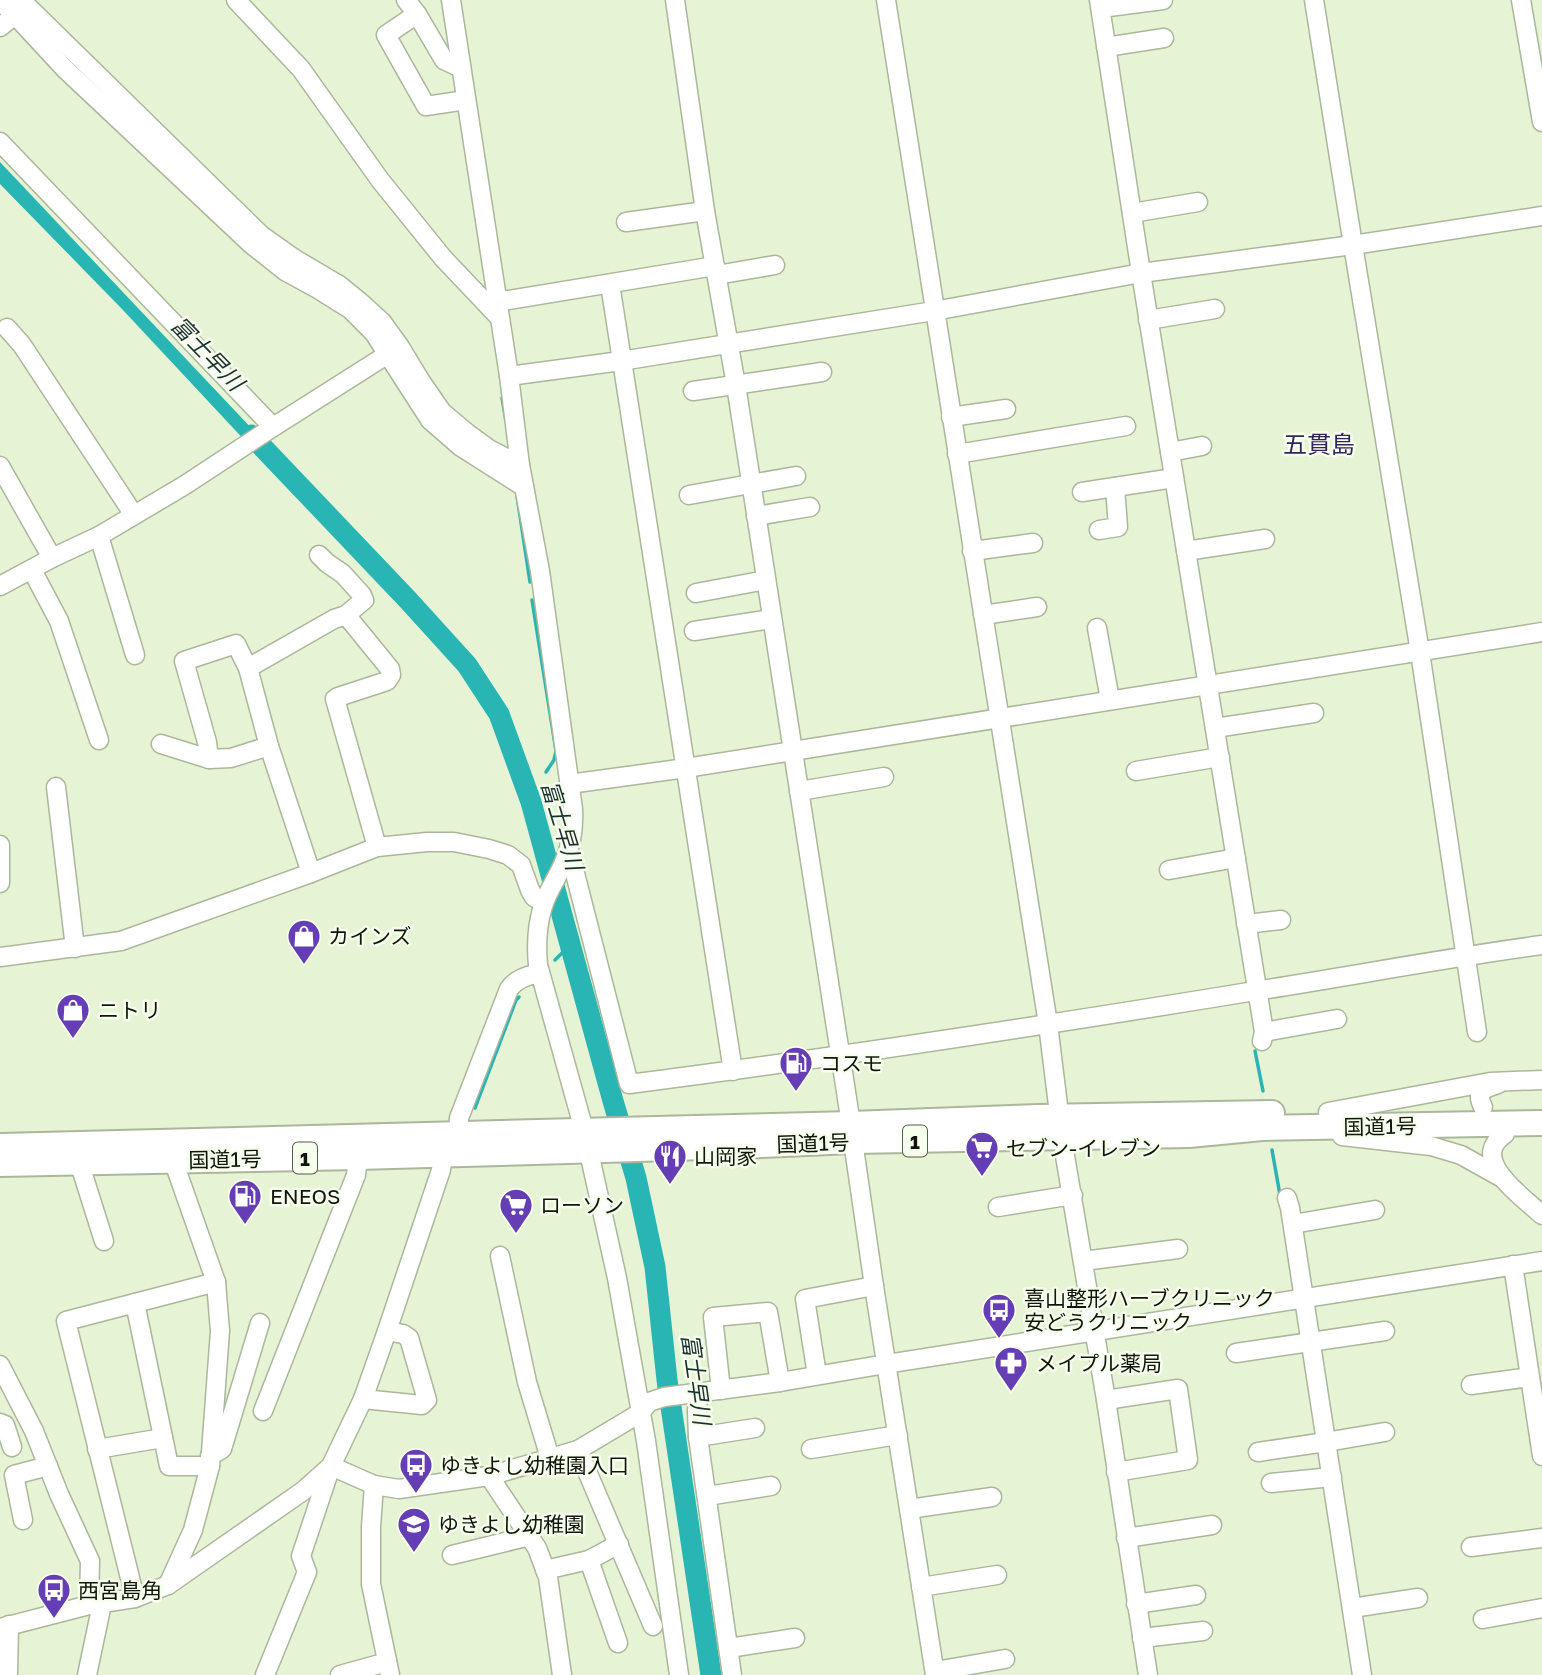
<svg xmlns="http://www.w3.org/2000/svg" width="1542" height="1675" viewBox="0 0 1542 1675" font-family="'Golos Text','Noto Sans JP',sans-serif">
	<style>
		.water { fill: #28b5b4 }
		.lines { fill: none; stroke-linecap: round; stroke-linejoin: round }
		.stream { stroke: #28b5b4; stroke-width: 3.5 }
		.river { stroke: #28b5b4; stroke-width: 21 }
		.minor-casing { stroke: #abb79b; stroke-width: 21 }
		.highway-casing { stroke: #abb79b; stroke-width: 28 }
		.minor { stroke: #fff; stroke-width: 18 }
		.highway { stroke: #fff; stroke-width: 24 }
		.labels { text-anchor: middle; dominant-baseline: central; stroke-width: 5; stroke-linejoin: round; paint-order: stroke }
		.shield { fill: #f6feec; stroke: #565b4e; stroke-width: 2 }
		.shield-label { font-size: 19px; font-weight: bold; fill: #11150b }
		.poi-label { font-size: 21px; fill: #11150b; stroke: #f6feec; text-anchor: start }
		.street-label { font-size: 21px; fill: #11150b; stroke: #f6feec }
		.water-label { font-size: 23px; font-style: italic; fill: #1b3131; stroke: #f6feec }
		.quarter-label { font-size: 24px; fill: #34235e; stroke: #f6feec }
	</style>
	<rect width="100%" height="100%" fill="#e6f3d5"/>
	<path class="water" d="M0,162l273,289 -11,8 -140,-150 -122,-125z"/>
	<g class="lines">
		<g class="stream">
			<path d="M502,398l4,23"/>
			<path d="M517,496l13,86"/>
			<path d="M532,600l24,151 -2,9 -8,12"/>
			<path d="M555,960l15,-15"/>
			<path d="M1255,1051l8,40"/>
			<path d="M475,1108l41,-108 3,-3"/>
			<path d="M1272,1150l8,45"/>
		</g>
		<path class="river" d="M251,435l157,165 59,65 32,49 32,88 82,299 23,77 19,89 12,113 44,295"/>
		<defs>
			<g id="minor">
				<path d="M21,0l240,235 34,24 44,26 21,17 22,20 18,25 20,33 22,32 25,21 22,16 31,16"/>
				<path d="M236,0l65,69 79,111 63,78 56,59"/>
				<path d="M406,0l11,14 27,46 17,8"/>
				<path d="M451,0l58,376 11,89 20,106 33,238c1,18 -1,35 -9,53 -6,15 -16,28 -21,44 -6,19 -7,38 -5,59l46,165 33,148 29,163 33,234"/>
				<path d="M675,0l30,211 31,174 115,739"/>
				<path d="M886,0l162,1024 14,114 44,262 42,275"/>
				<path d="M1099,0l42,273 123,759 -2,9"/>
				<path d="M1314,0l39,245 67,407 57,380"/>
				<path d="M1521,0l21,122"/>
				<path d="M0,1l15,14 50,54 186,175 34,27 33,18 32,20 24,24 56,87 31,27 63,40"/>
				<path d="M1101,8l62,-8"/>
				<path d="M417,14l-31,21 40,71 40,-6"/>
				<path d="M0,27l15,-12"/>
				<path d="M1106,47l58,-9"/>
				<path d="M0,142l273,285"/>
				<path d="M1132,213l66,-11"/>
				<path d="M626,222l79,-11"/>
				<path d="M717,275l58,-10"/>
				<path d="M610,284l123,787"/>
				<path d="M496,302l219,-36"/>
				<path d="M1148,320l67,-11"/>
				<path d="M7,328l15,17 112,170"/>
				<path d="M509,376l112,-15 313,-50 207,-38 212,-28 189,-29"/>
				<path d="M693,391l129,-19"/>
				<path d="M951,417l55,-8"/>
				<path d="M1170,452l32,-6"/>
				<path d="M957,454l169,-28"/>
				<path d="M0,466l52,92"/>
				<path d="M1082,492l92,-14"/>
				<path d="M689,495l107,-19"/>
				<path d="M756,516l54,-9"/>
				<path d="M1099,530l19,-3 -3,-40"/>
				<path d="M99,536l36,119"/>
				<path d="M972,551l61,-8"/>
				<path d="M1186,551l79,-12"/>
				<path d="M32,570l27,51 40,119"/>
				<path d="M0,586l52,-28 47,-22 86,-51 85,-56 126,-80"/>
				<path d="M696,593l70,-13"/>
				<path d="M346,615l44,54 1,6 -4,6 -49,16 -3,2 42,148"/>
				<path d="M983,615l54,-8"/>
				<path d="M1097,628l13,72"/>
				<path d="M694,631l78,-12"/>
				<path d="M248,668l86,-49 12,-4 18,-15 -2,-5 -19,-21 -16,-11 -8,-8"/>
				<path d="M1215,728l99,-15"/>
				<path d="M161,744l48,15 22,-1 38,-12"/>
				<path d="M209,759l-2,-17 -23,-81 52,-17 12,24 21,78 42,127"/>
				<path d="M1136,771l84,-14"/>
				<path d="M569,784l117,-16 856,-136"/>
				<path d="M56,787l19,161"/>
				<path d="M799,791l85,-14"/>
				<path d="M0,845v38"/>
				<path d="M569,850l60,234c209,-27 418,-59 626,-93 96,-15 191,-33 287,-46"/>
				<path d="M1169,870l67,-12"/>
				<path d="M1246,924l35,-4"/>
				<path d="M0,957l121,-16 190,-68 66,-26 50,-5h27l35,7 19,6 13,10 9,25 4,7 10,6"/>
				<path d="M1264,1032l73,-13"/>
				<path d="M1483,1107c-8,-16 0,-18 15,-23"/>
				<path d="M1328,1112l162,-30 52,-2"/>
				<path d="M458,1133l1,-15 50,-129c8,-11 18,-13 31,-16"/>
				<path d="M1505,1134c-38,25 18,63 37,81"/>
				<path d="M1342,1136l89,10 30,9 43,24"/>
				<path d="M853,1141l21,145 61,389"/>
				<path d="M79,1162l25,79"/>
				<path d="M1287,1198l3,10 72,467"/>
				<path d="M998,1207l75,-12"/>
				<path d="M1293,1224l82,-14"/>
				<path d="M500,1256l27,126 23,76"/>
				<path d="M1083,1261l95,-12"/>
				<path d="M1513,1265l29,191"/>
				<path d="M135,1303l34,163h41"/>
				<path d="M1236,1353l149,-22"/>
				<path d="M0,1365l34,66 25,63 31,67 -1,44"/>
				<path d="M817,1375l-12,-76 69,-13"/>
				<path d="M1471,1385l59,-8"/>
				<path d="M721,1390l-8,-73 55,-5 12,70"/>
				<path d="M698,1393l-1,19 1,25 34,238"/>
				<path d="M363,1399l59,6 5,-5 -18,-62 -6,-4 -16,-3"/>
				<path d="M1106,1400l72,-11 10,71 -72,12"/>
				<path d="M263,1411l93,-236 2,-18"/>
				<path d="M0,1423l5,2 7,22"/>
				<path d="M698,1437l57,-9"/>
				<path d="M97,1449l66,-11"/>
				<path d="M811,1449l87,-14"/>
				<path d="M578,1450l75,176"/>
				<path d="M1258,1452l68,-10 59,-10"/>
				<path d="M210,1456l12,-7 38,-126"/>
				<path d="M331,1466l43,19 25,4 90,-13 89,-26 62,-37 9,-11 15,-5 116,-15 106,-18 656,-103"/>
				<path d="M489,1476l48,72 11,29 14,98"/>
				<path d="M1271,1483l61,-6"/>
				<path d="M374,1485l-3,42v57l19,91"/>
				<path d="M707,1496l64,-10"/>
				<path d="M909,1509l83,-12"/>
				<path d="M23,1520l-9,-45 34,-9"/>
				<path d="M1126,1538l86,-13"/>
				<path d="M1471,1547l71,-9"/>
				<path d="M452,1555l78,-19"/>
				<path d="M589,1560l29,83"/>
				<path d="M545,1570l44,-10 30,-16"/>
				<path d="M168,1585l25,-55 17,-64 10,-135 -4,-49 -43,-122"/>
				<path d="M921,1587l76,-12"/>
				<path d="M135,1598l-69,-277 150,-39"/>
				<path d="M1136,1604l60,-9"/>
				<path d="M1352,1608l66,-10"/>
				<path d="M1483,1619l59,-11"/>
				<path d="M0,1628l89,-23 46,-7 33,-13 135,-94 28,-25"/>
				<path d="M1142,1638l61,-7"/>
				<path d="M729,1648l66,-10"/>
				<path d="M935,1671l70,-12"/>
				<path d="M8,1675l1,-50"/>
				<path d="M87,1675l15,-71"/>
				<path d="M265,1675l42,-103 -6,-16 30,-90 32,-67 24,-68 54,-161 2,-16"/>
				<path d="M340,1675l47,-13"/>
			</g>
			<g id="highway">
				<path d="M0,1146l851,-22 188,-7 233,-4"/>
				<path d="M0,1164l358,-7 384,-11 111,-5 336,-6 73,-7 280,-5"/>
			</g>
		</defs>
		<use href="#minor" class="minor-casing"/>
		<use href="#highway" class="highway-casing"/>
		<use href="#minor" class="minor"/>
		<use href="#highway" class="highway"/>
	</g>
	<defs>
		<symbol id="shop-pin" viewBox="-11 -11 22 30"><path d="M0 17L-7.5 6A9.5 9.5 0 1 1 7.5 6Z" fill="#653db5" stroke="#f6feec"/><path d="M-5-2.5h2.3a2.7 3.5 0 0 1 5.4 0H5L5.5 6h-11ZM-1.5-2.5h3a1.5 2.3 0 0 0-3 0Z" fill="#fff"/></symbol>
		<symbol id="fuel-pin" viewBox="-11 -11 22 30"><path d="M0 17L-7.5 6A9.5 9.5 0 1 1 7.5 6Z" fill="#653db5" stroke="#f6feec"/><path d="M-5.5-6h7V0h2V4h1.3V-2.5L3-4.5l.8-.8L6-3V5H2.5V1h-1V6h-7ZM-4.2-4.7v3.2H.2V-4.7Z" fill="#fff"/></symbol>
		<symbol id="supermarket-pin" viewBox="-11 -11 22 30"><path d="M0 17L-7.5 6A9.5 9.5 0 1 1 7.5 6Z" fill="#653db5" stroke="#f6feec"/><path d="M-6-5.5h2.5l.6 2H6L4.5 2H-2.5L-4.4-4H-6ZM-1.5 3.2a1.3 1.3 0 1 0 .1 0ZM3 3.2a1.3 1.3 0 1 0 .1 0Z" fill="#fff"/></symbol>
		<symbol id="restaurant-pin" viewBox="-11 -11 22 30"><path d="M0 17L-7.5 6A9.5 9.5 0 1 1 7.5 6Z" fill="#653db5" stroke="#f6feec"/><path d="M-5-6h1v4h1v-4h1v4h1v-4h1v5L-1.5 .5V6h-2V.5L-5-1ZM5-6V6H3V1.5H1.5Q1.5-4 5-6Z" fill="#fff"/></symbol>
		<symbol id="bus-pin" viewBox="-11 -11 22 30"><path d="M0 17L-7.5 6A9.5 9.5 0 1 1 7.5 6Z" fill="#653db5" stroke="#f6feec"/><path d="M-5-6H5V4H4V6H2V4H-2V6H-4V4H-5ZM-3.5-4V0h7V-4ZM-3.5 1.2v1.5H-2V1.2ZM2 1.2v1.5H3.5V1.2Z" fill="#fff"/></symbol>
		<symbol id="pharmacy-pin" viewBox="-11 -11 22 30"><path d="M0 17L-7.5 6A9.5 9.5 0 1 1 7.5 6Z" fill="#653db5" stroke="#f6feec"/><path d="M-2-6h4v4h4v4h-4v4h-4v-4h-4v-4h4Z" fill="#fff"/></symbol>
		<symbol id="school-pin" viewBox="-11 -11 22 30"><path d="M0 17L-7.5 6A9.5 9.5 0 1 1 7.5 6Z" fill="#653db5" stroke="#f6feec"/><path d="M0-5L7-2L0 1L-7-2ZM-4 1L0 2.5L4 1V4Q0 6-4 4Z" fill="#fff"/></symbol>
	</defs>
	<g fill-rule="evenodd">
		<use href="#shop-pin" x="285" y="917" width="38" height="52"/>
		<use href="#shop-pin" x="54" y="991" width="38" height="52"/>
		<use href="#fuel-pin" x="777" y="1044" width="38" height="52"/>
		<use href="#supermarket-pin" x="963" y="1129" width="38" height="52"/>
		<use href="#restaurant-pin" x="651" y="1137" width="38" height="52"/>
		<use href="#fuel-pin" x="226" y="1177" width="38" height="52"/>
		<use href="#supermarket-pin" x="497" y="1186" width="38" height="52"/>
		<use href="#bus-pin" x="980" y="1291" width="38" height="52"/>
		<use href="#pharmacy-pin" x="992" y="1344" width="38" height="52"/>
		<use href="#bus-pin" x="397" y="1446" width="38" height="52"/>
		<use href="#school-pin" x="395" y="1505" width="38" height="52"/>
		<use href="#bus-pin" x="35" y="1571" width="38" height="52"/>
	</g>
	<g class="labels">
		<g class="shield">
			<rect x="903" y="1125.5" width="24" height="31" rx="5"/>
			<rect x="293" y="1142.5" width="24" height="31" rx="5"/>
		</g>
		<g class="shield-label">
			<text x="915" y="1141">1</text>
			<text x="305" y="1158">1</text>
		</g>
		<g class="poi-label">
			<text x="328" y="936">カインズ</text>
			<text x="98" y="1010">ニトリ</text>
			<text x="820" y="1063">コスモ</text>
			<text x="1006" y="1148">セブン-イレブン</text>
			<text x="694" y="1156">山岡家</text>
			<text x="270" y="1196">ENEOS</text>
			<text x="540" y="1205">ローソン</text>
			<text x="1024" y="1298">喜山整形ハーブクリニック<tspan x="1024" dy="24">安どうクリニック</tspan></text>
			<text x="1036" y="1363">メイプル薬局</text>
			<text x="440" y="1465">ゆきよし幼稚園入口</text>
			<text x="438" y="1524">ゆきよし幼稚園</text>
			<text x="78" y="1590">西宮島角</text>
		</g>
		<g class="street-label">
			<text transform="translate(1380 1126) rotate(-1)">国道1号</text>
			<text transform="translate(813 1143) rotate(-2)">国道1号</text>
			<text transform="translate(225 1159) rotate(-1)">国道1号</text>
		</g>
		<g class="water-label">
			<text transform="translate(208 353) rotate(46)">富士早川</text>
			<text transform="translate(563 825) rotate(73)">富士早川</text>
			<text transform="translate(697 1379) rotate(82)">富士早川</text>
		</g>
		<g class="quarter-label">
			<text x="1319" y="443">五貫島</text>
		</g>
	</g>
</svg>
